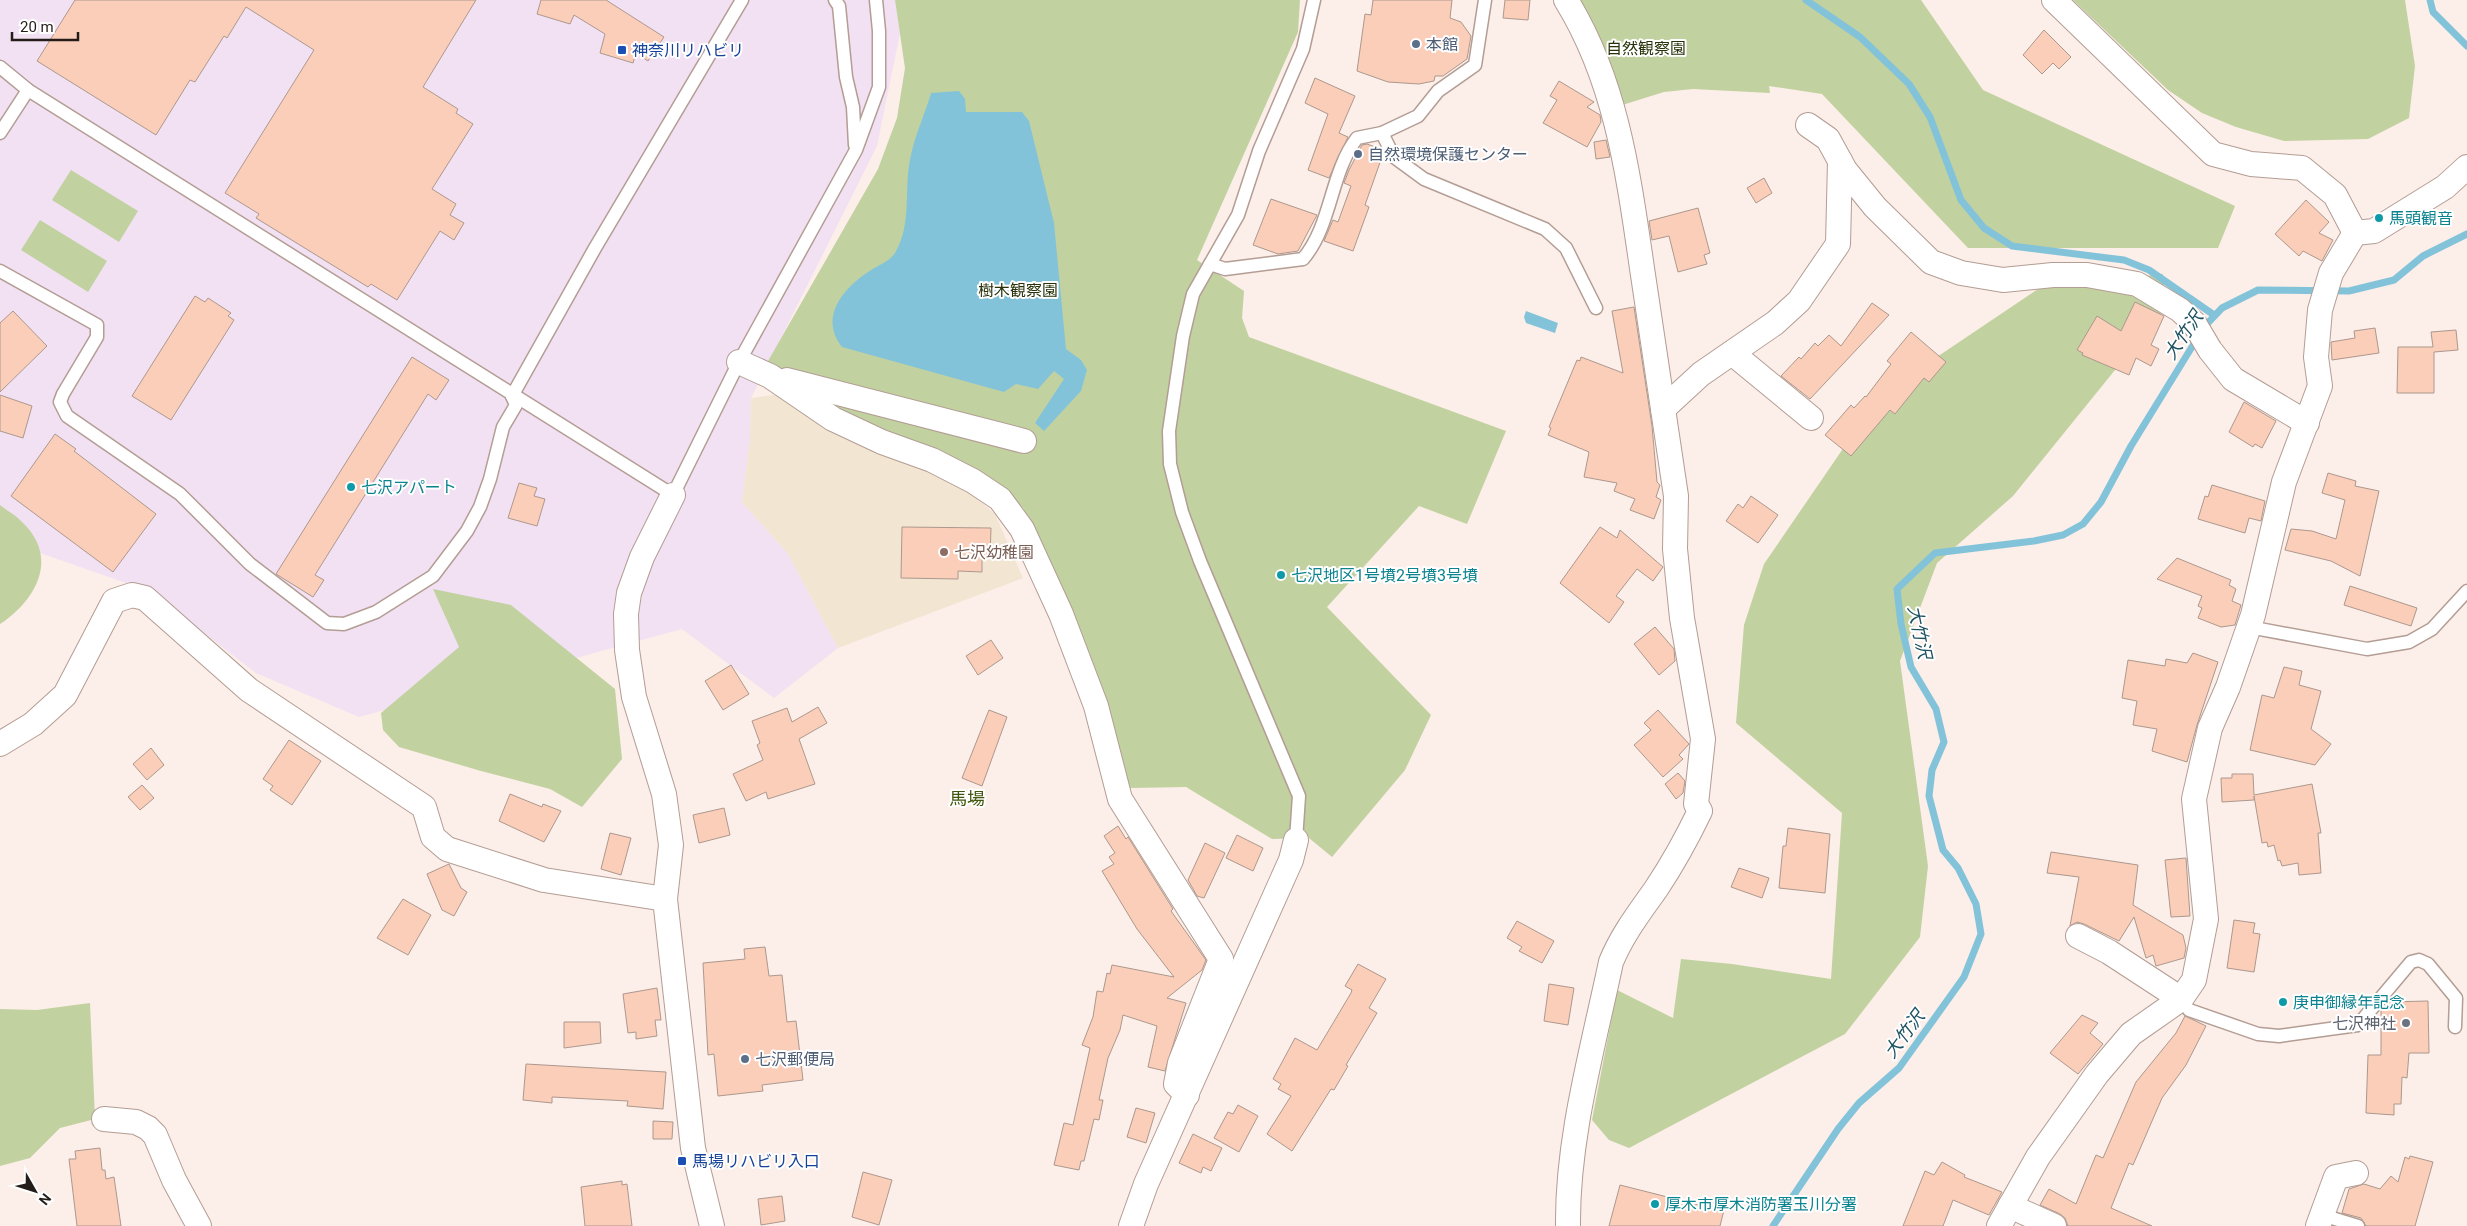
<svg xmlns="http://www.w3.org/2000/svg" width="2467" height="1226" viewBox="0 0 2467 1226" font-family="Roboto,'Noto Sans JP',sans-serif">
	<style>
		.commercial { fill: #f2e1f3 }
		.education { fill: #f2e6d2 }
		.green { fill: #c2d1a0 }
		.water { fill: #83c3da }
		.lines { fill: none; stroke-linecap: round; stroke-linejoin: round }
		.stream { stroke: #83c3da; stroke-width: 7 }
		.building { fill: #faceb8; stroke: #ad988e }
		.lane-casing { stroke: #b39d94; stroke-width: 15 }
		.street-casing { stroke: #b39d94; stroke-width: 26 }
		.lane { stroke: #fff; stroke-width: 12 }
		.street { stroke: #fff; stroke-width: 24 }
		.service-dot { fill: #5c6f8a; stroke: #fff; stroke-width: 2 }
		.transit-dot { fill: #1a4fb4; stroke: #fff; stroke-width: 2 }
		.culture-dot { fill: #0f9aa8; stroke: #fff; stroke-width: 2 }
		.education-dot { fill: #8d6e63; stroke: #fff; stroke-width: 2 }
		.worship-dot { fill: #6b7280; stroke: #fff; stroke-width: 2 }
		.labels { text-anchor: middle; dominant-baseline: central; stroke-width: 4; stroke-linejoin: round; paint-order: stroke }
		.service-label { font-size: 16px; fill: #4e5e75; stroke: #fff; text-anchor: start }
		.park-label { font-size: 16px; fill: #29320a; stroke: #fff }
		.transit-label { font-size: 16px; fill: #164399; stroke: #fff; text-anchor: start }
		.culture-label { font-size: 16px; fill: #0d838f; stroke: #fff; text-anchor: start }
		.education-label { font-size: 16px; fill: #785e54; stroke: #fff; text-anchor: start }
		.worship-label { font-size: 16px; fill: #5b616d; stroke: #fff; text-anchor: end }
		.water-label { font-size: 18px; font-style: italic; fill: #1d5263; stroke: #fff }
		.neighbourhood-label { font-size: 18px; fill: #42580e; stroke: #fff }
	</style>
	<rect width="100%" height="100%" fill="#fceee8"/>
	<path class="commercial" d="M0,0h895l5,33 -23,113 -126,252 -1,42 -8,62 46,52 50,94 -64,50 -92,-69 -323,88 -103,-44 -107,-82 -149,-52z"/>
	<path class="education" d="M788,393l170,90 37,31 28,64 -185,70 -50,-94 -46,-52 8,-62 1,-42z"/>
	<g class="green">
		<path d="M895,0h405l-2,32 -101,228 47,31 -2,27 7,19 257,94 -39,93 -48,-18 -92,101 104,108 -26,55 -73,87 -23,-19 -37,1 -86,-52 -56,1 -63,-183 -44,-97 -48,-39 -132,-54 -75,-54 110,-192 19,-51 8,-50z"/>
		<path d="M1571,0h350l62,90 252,116 -17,42h-250l-146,-154 -53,-8 1,7 -77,-4 -29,3 -45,14z"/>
		<path d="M2073,0h332l10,66 -6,52 -41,21 -84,2 -48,-14 -34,-14 -34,-23z"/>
		<path d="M71,170l67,41 -19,31 -67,-42z"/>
		<path d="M40,220l67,41 -19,31 -67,-42z"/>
		<path d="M2163,274l3,33 -153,189 -76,67 -37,98 28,205 -8,71 -75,97 -216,114 -20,-8 -17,-20 25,-130 56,28 8,-59 51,5 99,15 11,-166 -106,-90 8,-98 20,-61 87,-127 77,-74 113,-76z"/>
		<path d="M0,505c7,6 16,10 22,17 38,36 14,78 -22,102z"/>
		<path d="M433,589l78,16 104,84 7,70 -40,48 -32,-18 -69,-18 -82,-24 -16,-17 -2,-17 78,-66z"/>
		<path d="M90,1003l5,116 -35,9 -30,30 -30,8v-157l37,1z"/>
	</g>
	<g class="water">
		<path d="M959,91l6,8 1,13h56l7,9 25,102 12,126 15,11 6,10 -6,21 -37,40 -9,-8 29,-44 -10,-8 -16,18 -22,-5 -12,8 -162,-45c-24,-30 2,-60 29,-77 8,-5 19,-9 24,-17 18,-30 8,-66 16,-98 4,-20 14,-41 20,-62z"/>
		<path d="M1526,311l32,12 -3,10 -29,-10 -2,-6z"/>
	</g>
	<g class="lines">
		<g class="stream">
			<path d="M1806,0l54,37 49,47 21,33 31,83 23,28 28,18 112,14 25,10 65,45"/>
			<path d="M2430,0l3,12 34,34"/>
			<path d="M2203,328l19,-20 36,-18 91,1 45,-11 29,-24 44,-22"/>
			<path d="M1773,1226l65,-97 21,-26 40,-35 65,-91 17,-43 -5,-30 -18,-36 -15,-18 -14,-54 3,-26 12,-28 -8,-33 -25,-42 -10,-43 -4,-35 38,-36 99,-12 29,-6 20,-11 18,-22 30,-56 67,-109"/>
		</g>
	</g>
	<g class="building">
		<path d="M75,0h401l-53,87 35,22 -2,4 17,11 -41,65 24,15 -6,11 14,8 -10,17 -14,-9 -43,69 -26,-16 -3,3 -112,-69 3,-4 -34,-21 89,-143 -68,-43 -19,31 -3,-2 -29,46 -5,-2 -34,55 -119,-74z"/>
		<path d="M541,0h65l58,37 -16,24 -12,-8 -3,10 -33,-10 5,-19 -31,-19 -4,9 -33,-10z"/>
		<path d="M1373,0h79l-2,18 11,4 10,14 -4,23 -24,17h-8l-1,5 -15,3 -31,-2 -31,-11 8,-57 6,1z"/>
		<path d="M1505,0h25l-2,20 -25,-2z"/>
		<path d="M2044,30l27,27 -12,12 -6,-6 -11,11 -19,-19z"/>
		<path d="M1315,78l40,18 -16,37 9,4 -19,41 -21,-8 20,-56 -23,-11z"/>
		<path d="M1559,81l35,21 -7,5 13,8 1,7 -14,25 -44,-24 14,-23 -7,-4z"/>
		<path d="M1606,140l4,17 -14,2 -2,-17z"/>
		<path d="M1367,144l14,5 2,5 -18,51 4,2 -16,44 -29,-10 9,-21 5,2 13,-36 -7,-3 5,-13 13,-25z"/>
		<path d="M1764,178l8,15 -16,10 -9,-15z"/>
		<path d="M1271,199l46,16 -19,36 -20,3 -25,-9z"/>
		<path d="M2306,200l23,22 -10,11 14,7 -11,21 -19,-10 -4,5 -24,-22z"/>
		<path d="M1698,208l12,45 -6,2 3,9 -29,8 -9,-36 -17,4 -3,-19z"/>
		<path d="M195,296l10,6 3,-4 23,15 -3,3 6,4 -63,100 -39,-24z"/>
		<path d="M2135,302l29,14 -13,29 8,4 -8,17 -15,-8 -7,17 -47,-20 1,-2 -6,-3 20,-34 24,15z"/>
		<path d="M1872,303l17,12 -79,84 -29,-23 18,-19 2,2 14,-16 3,3 11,-11 12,11z"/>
		<path d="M1634,307l18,119 5,56 3,3 -4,12 5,3 -7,19 -24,-9 5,-11 -21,-8 3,-8 -33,-6 5,-25 -41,-17 3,-7 -2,-1 28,-67 3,1 1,-4 42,16 -11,-62z"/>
		<path d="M13,311l34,35 -47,46v-69z"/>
		<path d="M2375,328l4,25 -47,7 -1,-18 24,-4 -1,-7z"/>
		<path d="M2456,330l2,20 -24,2v41h-37l1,-46h35l-2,-15z"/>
		<path d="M1911,332l35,30 -17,20 -5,-4 -29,36 -5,-4 -39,46 -26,-21 26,-30 3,3 11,-12 1,1 25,-33 -4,-3z"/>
		<path d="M412,357l37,23 -13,20 -8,-6 -113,181 9,5 -11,17 -37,-23z"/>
		<path d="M0,395l32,11 -9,32 -23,-7z"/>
		<path d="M2244,402l32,19 -14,27 -7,-4 -2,3 -24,-15z"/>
		<path d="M55,434l21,15 -2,2 82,63 -43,58 -102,-76z"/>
		<path d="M2328,473l28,8 -1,5 24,5 -19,85 -29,-15 -46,-11 6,-21 21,2 24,8 9,-39 -23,-7z"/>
		<path d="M519,483l18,5 -3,8 11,3 -8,27 -29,-8z"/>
		<path d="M2212,485l53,16 -4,20 -12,-3 -4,15 -47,-14 7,-23 3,1z"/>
		<path d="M1751,496l27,19 -20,28 -32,-22 12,-17 5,4z"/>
		<path d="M902,527l89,1 -1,30h-8v14l-24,-1v8l-57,-1z"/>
		<path d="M1600,527l17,11 3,-8 43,37 -10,14 -16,-12 -21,27 8,6 -15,21 -49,-40z"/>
		<path d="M2177,558l54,22 -2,5 7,4 -4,12 9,4 -6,20 -14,2 -23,-9 4,-10 -4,-2 4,-10 -45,-17z"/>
		<path d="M2350,586l67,22 -6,18 -67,-21z"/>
		<path d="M1655,627l19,22 1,12 -16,14 -25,-31z"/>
		<path d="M991,640l12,18 -25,17 -12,-19z"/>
		<path d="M2193,653l25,9 -21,63 -10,37 -35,-11 5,-22 -24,-4 4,-24 -15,-3 6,-38 37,6 1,-7 21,4z"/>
		<path d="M731,665l18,29 -26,16 -18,-29z"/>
		<path d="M2284,667l18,4 -3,14 22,6 -10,38 20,15 -16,21 -65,-15 12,-55 12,3z"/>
		<path d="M818,707l9,16 -28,16 16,45 -47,15 -2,-7 -20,9 -13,-27 30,-14 -6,-15 3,-2 -8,-22 35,-13 5,14z"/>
		<path d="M989,710l18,7 -25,69 -20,-8z"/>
		<path d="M1658,710l31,34 -10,11 4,4 -20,18 -29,-32 17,-15 -7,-7z"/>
		<path d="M289,740l32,21 -29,44 -22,-15 3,-4 -10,-7z"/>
		<path d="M151,748l13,17 -17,15 -14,-16z"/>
		<path d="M1678,773l7,8 -2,12 -7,6 -11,-15z"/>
		<path d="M2232,774h21l1,21 58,-11 9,49h-3l3,40 -22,2 -1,-12 -16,3 -2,-6 -2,1 -4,-16 -6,2 -1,-5 -5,1 -8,-47v4l-32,2 -1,-24h11z"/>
		<path d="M142,785l12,13 -14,12 -12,-13z"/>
		<path d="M510,794l32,13 1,-3 18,7 -17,31 -45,-21z"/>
		<path d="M724,808l6,27 -31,8 -6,-28z"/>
		<path d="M1118,826l8,13 2,-2 45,72 -2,2 35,49 -4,10 -35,28 19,5 -21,68 -17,-4 9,-41 -34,-11 -3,15 -12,28 -9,42h4l-4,20 -5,-1 -10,42h-3l-2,9 -25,-5 10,-42 9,2 17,-77 -8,-3 11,-28 4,-26 6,1 4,-19 3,1 2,-9 62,12 -37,-48 -35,-58 12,-7 -5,-7 6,-4 -11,-17z"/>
		<path d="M1788,828l42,6 -5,59 -46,-5 4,-42h3z"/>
		<path d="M610,833l21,5 -10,37 -20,-6z"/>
		<path d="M1237,835l26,13 -10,23 -27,-13z"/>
		<path d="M1205,843l20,10 -21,45 -7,-2 -9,-16z"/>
		<path d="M2051,852l87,13 -5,40 50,30 3,13 -2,10 -28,8 -3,-11 -7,3 -12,-41 -15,24 -35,-17 -7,-2 -7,4 9,-49 -32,-4z"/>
		<path d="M2186,858l4,58 -19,1 -6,-57z"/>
		<path d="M449,864l12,24 6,4 -13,24 -12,-6 -15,-36z"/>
		<path d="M1739,868l30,10 -7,20 -31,-11z"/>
		<path d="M403,899l28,16 -23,40 -31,-17z"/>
		<path d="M2234,920l21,3 -2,10 7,1 -6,38 -27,-4z"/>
		<path d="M1517,921l37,20 -12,22 -23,-12 3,-4 -15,-9z"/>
		<path d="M765,947l4,29 13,-1 5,47 9,-1 7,59 -41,5 1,6 -45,5 -4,-42 -6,1 -5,-92 42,-4 -1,-10z"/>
		<path d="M1358,964l28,15 -17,29 8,5 -31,52 2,1 -14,24 -3,-1 -39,62 -25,-17 24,-38 -13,-7 3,-5 -8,-5 22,-41 22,12 34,-57 1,-3 -7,-4z"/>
		<path d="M1549,984l25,4 -6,37 -24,-4z"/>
		<path d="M657,988l4,32h-6l2,16 -21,3v-7l-8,1 -5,-39z"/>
		<path d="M2428,1001l1,52h-20l-2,25 -5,-1 -1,27h-7v11l-28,-2 2,-58h13v-44l7,-9z"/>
		<path d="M2082,1015l16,8 -8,10 13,11 -25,30 -28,-21z"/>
		<path d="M2185,1016l21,10 -20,39 -24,33 -29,67 -4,-2 -18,45 41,18h-84l-3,-8 -5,-4 -20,-9 9,-16 27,15 20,-49 7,3 33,-76 40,-49z"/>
		<path d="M564,1022h36l1,21 -37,5z"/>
		<path d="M526,1064l140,8 -3,37 -36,-3 1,-5 -76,-4v6l-29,-3z"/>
		<path d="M1238,1105l20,11 -19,36 -25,-14 14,-26 5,2z"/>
		<path d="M1136,1108l19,5 -9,30 -19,-6z"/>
		<path d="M653,1121l20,1 -1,17h-19z"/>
		<path d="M1193,1134l29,14 -11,23 -8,-4 -2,6 -22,-10z"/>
		<path d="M100,1148l2,22h3l1,9 8,-2 7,49h-44l-8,-67h7l-1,-8z"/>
		<path d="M2410,1156l23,6 -18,64h-49l-5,-8 -19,-5 7,-24 15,-5 16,5 11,-13 7,6 7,-25 4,2z"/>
		<path d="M1942,1162l23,13 -1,2 38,15 -13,23 -36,-15 -10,26h-40l22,-55 9,4z"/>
		<path d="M863,1172l29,8 -13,45 -27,-8z"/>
		<path d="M622,1181v4l5,-1 5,42h-47l-4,-39z"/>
		<path d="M1620,1185l83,21 2,-9 21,5 -6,24h-111z"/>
		<path d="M782,1196l3,25 -24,4 -3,-26z"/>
	</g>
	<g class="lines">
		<defs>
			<g id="lane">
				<path d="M835,0l4,6 7,71 7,30 2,38"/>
				<path d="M0,67l28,23 645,405 66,-133 117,-212 23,-63v-56l-3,-31"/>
				<path d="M0,133l28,-43"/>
				<path d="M1382,133l12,24 30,22 121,50 21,19 30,60"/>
				<path d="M1210,264l15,5 78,-10c29,-34 27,-86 54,-121l25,-5 36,-17 20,-25 37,-26 10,-65"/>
				<path d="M0,271l97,54v12l-34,57 -3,8 7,14 113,78 70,70 77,59 17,1 32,-12 57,-36 34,-45 13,-24 10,-28 13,-52 13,-22 -4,-9"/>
				<path d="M512,396l83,-148 147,-248"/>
				<path d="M2249,627l118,22 42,-7 23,-13 35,-38"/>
				<path d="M1296,840l3,-44 -99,-235 -18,-49 -12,-48 -1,-33 14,-95 10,-42 45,-79 21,-64 44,-102 11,-49"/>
				<path d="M2181,999l8,11 69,24 21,2 79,-11 53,-63 8,-2 9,4 28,34 -1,29"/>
				<path d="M2322,1215l36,11"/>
			</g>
			<g id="street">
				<path d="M1566,0c52,84 63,180 77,275 11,74 22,147 33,221l-1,53 7,69 21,121 -7,65 4,7c-13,27 -28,54 -44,78 -17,24 -34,46 -45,73 -18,86 -44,176 -43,264"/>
				<path d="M2054,0l159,154 38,10 51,4 33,27 20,38"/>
				<path d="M1808,125l20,14 17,31 30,37 56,55 30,11 42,7 50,-5h34l50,9 43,26 14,13 16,27 23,29 74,44"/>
				<path d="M2355,233l19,-2 71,-44 22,-20"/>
				<path d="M1732,353l79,65"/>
				<path d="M739,362l31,14 63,43 49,23 50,18 41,21 27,18 22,30 39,85 35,92 24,93 101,160 -41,104 -4,21 11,11"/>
				<path d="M787,380l237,61"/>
				<path d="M1663,409l38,-35 74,-51 24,-22 39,-57 2,-83"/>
				<path d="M673,495l-31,62 -13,36 -3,21 1,36 7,47 30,97 7,51 -6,54 28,249 19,78"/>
				<path d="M0,744l33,-20 32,-29 49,-94 18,-6 13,3 104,92 175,117 9,30 14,12 97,31 121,19"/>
				<path d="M2078,936l31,16 72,47"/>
				<path d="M104,1119l32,3 12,6 7,7 19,45 25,46"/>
				<path d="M2010,1206l44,20"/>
				<path d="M1131,1226l15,-42 145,-324 5,-20"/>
				<path d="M1999,1226l39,-69 59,-83 34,-40 50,-35 13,-19 12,-61 -12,-120 16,-71 18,-41 25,-72 31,-133 36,-96 -4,-29 4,-47 11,-37 24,-40"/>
				<path d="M2318,1226l18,-49 20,-4"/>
			</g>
		</defs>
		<use href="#lane" class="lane-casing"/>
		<use href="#street" class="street-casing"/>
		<use href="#lane" class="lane"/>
		<use href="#street" class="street"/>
	</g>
	<g class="service-dot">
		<circle cx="1416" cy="44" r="5"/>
		<circle cx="1358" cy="154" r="5"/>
		<circle cx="745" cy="1059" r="5"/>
	</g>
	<g class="transit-dot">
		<rect x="617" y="45" width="10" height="10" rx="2.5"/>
		<rect x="677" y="1156" width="10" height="10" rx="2.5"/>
	</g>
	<g class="culture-dot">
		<circle cx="2379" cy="218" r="5"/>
		<circle cx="351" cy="487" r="5"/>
		<circle cx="1281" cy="575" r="5"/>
		<circle cx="2283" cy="1002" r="5"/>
		<circle cx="1655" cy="1204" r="5"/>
	</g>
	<circle class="education-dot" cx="944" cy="552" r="5"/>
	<circle class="worship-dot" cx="2406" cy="1023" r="5"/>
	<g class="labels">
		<g class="service-label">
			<text x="1426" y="44">本館</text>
			<text x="1368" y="154">自然環境保護センター</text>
			<text x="755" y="1059">七沢郵便局</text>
		</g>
		<g class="park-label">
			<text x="1646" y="48">自然観察園</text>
			<text x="1018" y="290">樹木観察園</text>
		</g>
		<g class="transit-label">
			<text x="632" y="50">神奈川リハビリ</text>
			<text x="692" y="1161">馬場リハビリ入口</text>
		</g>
		<g class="culture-label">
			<text x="2389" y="218">馬頭観音</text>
			<text x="361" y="487">七沢アパート</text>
			<text x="1291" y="575">七沢地区1号墳2号墳3号墳</text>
			<text x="2293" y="1002">庚申御縁年記念</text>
			<text x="1665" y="1204">厚木市厚木消防署玉川分署</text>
		</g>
		<g class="education-label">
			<text x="954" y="552">七沢幼稚園</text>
		</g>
		<g class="worship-label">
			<text x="2396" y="1023">七沢神社</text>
		</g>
		<g class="water-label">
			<text transform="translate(2183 335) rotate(-56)">大竹沢</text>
			<text transform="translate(1920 632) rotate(78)">大竹沢</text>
			<text transform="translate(1904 1034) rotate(-53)">大竹沢</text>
		</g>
		<g class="neighbourhood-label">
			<text x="967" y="798">馬場</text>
		</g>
	</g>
	<g transform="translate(35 1191) rotate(129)" stroke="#ffffff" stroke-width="4" paint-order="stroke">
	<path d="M0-4L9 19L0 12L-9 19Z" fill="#241c18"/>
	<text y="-8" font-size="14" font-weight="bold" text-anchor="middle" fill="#241c18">N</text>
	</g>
	<path d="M12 32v8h66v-8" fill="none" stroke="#241c18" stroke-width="2.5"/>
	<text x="20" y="32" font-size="15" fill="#241c18" stroke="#ffffff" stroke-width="4" paint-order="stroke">20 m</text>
</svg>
